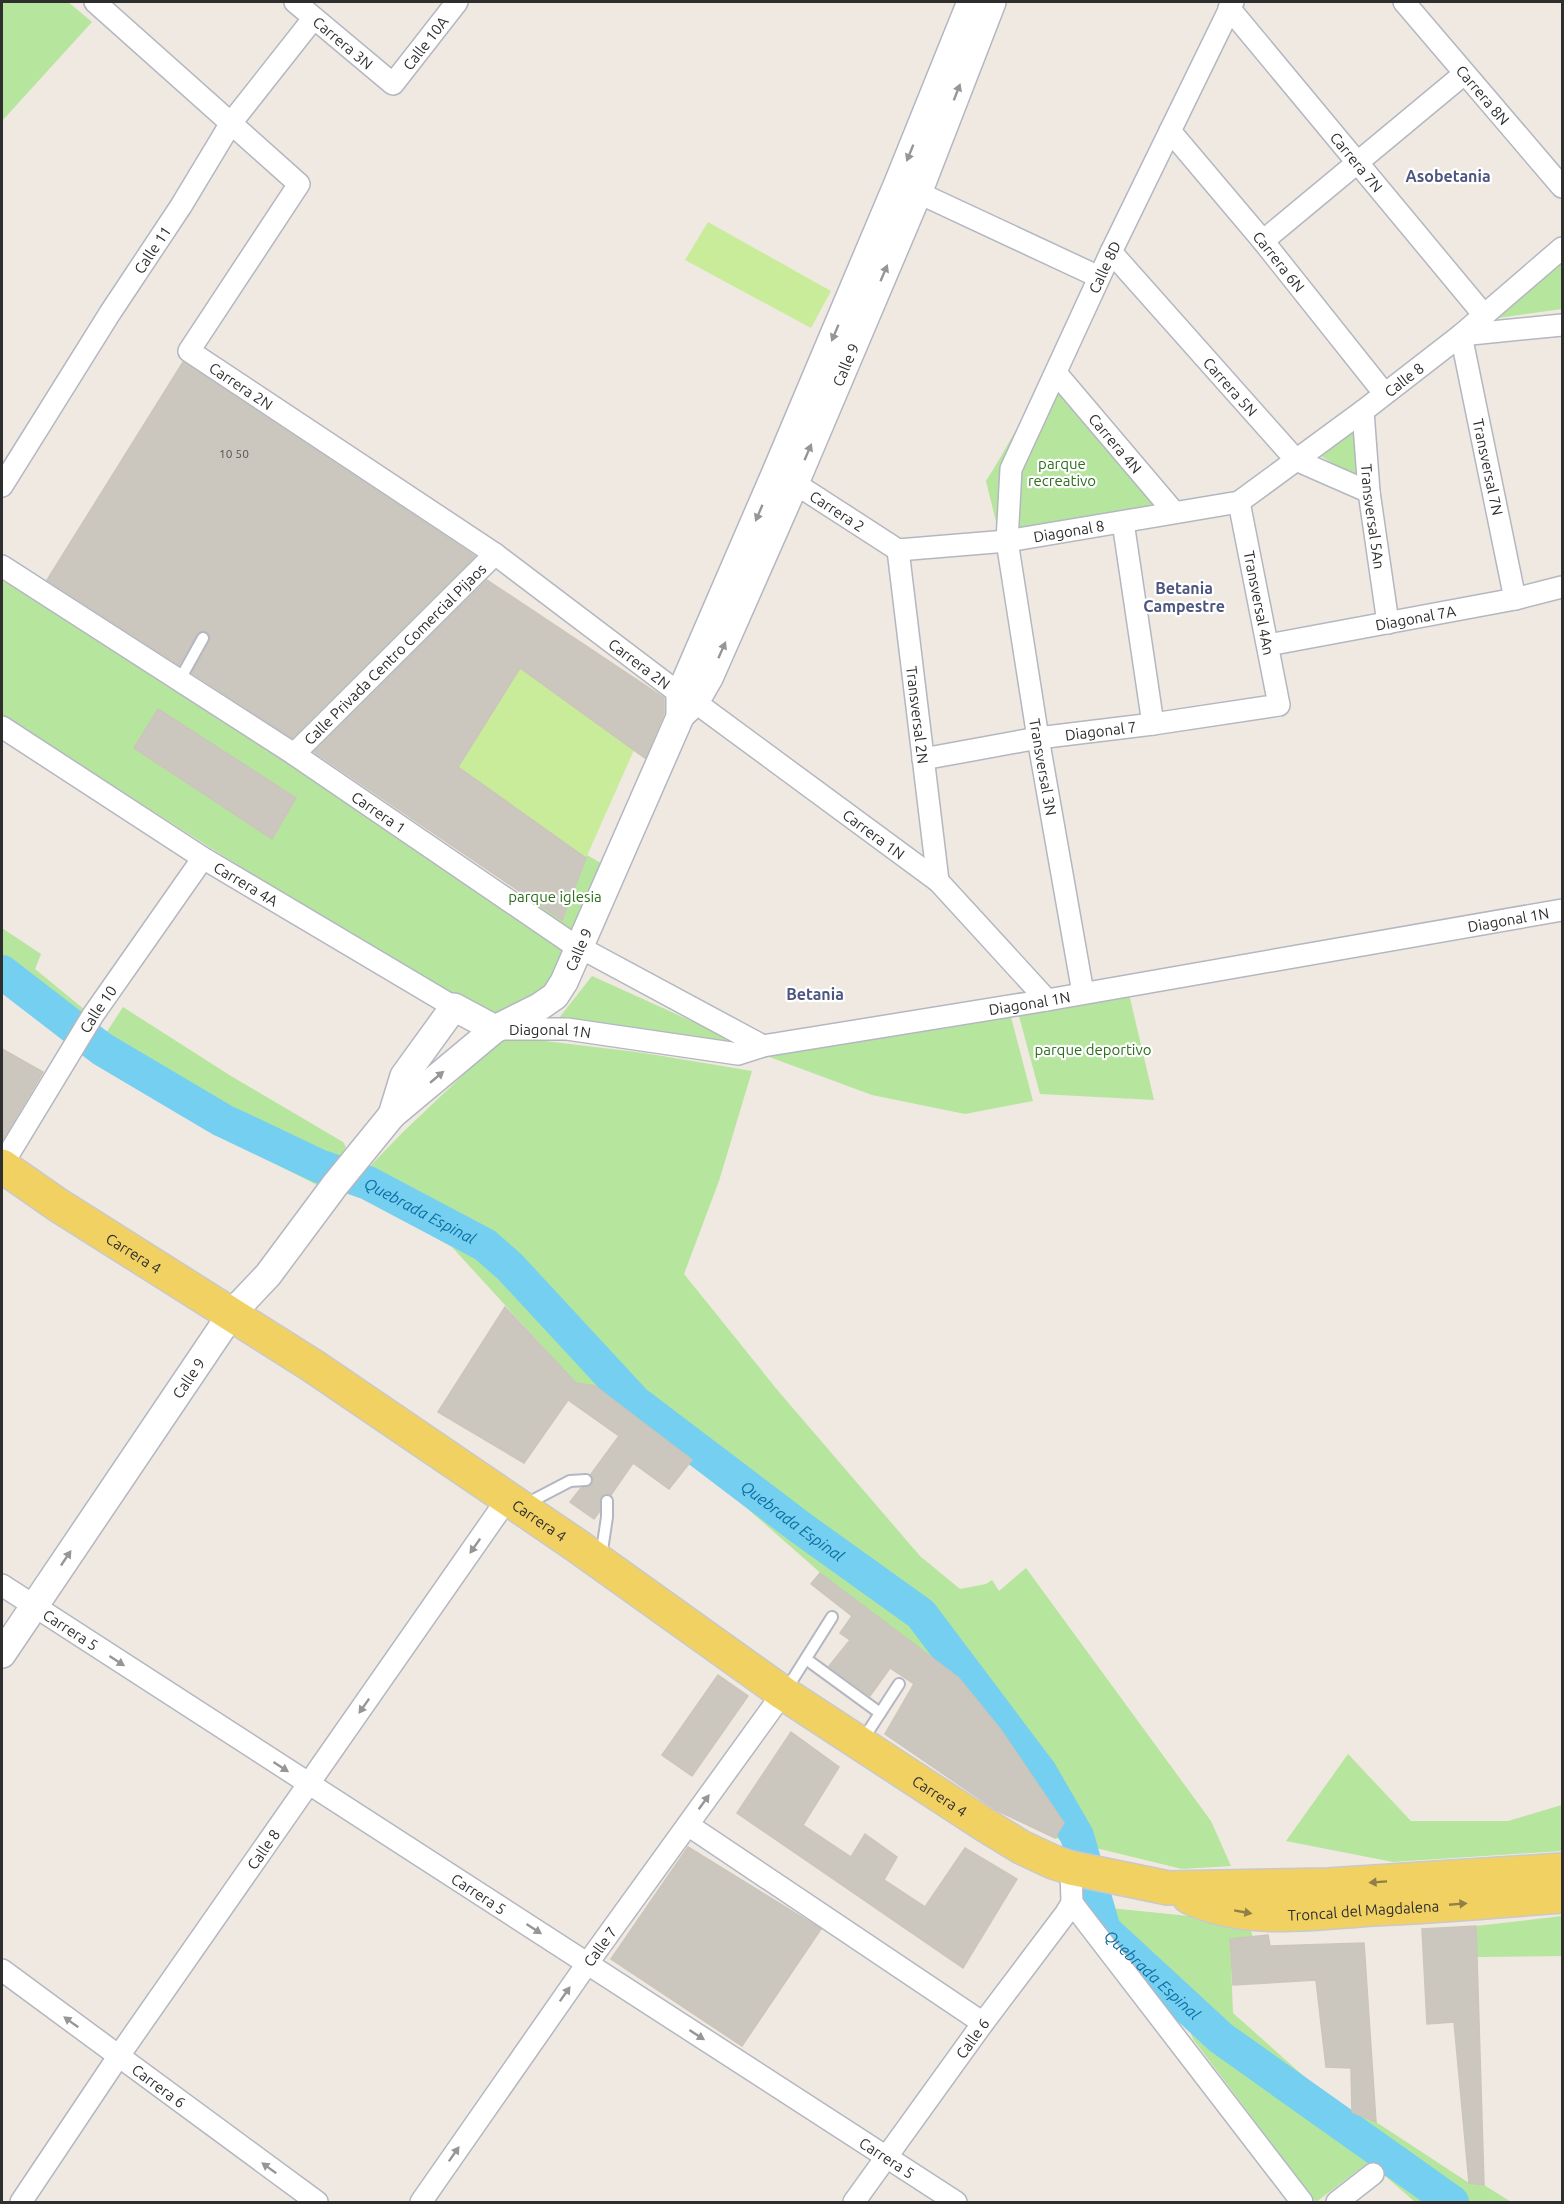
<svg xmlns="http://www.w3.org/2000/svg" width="1564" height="2204" viewBox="0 0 1564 2204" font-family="Ubuntu,sans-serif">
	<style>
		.green { fill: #b6e59e }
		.pitch { fill: #c9ec9a }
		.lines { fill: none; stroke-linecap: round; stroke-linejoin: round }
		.river { stroke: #75cff0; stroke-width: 34 }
		.building { fill: #cbc7bf; stroke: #cbc5ba; stroke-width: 1.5 }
		.service-casing { stroke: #b4b7c1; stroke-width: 14 }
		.minor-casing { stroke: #b4b7c1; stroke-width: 24 }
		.tertiary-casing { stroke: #b4b7c1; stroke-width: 30 }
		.primary-casing { stroke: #c9c9c9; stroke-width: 36 }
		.service { stroke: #fff; stroke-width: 10 }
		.minor { stroke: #fff; stroke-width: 21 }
		.tertiary { stroke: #fff; stroke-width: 27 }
		.primary { stroke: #f2d163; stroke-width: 33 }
		.oneway { fill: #969696 }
		.oneway2 { fill: #908048 }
		.labels { text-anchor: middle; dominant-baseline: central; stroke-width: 4.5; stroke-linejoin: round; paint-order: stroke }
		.number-label { font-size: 12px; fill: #555452 }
		.street-label { font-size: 15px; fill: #2e2e2e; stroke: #fff }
		.park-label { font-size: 15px; fill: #2c6e1b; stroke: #fff }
		.neighbourhood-label { font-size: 16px; font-weight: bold; fill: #4d5680; stroke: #fff }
		.water-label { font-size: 16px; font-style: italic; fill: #0d6fa3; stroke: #fff }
	</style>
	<rect width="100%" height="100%" fill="#efe9e1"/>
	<g class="green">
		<path d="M2,2h66l24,20 -90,99z"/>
		<path d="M1562,258v51l-64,9z"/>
		<path d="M1047,377l127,135 -173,30 -15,-61c22,-34 39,-70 61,-104z"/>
		<path d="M1358,424l5,58 -47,-29z"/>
		<path d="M2,580l278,178 293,192 -25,42 -52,30 -136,-79 -358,-228z"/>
		<path d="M555,836l49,29 -36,76 -53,-35z"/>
		<path d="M2,928l39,26 -6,15 50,41 -15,23 -68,-51z"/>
		<path d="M592,976l146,66 -2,4 -177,-28z"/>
		<path d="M1129,994l25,106 -114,-6 -21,-78z"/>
		<path d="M123,1007l108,69 112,66 3,5 -27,39 -95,-48 -37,-30 -92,-58z"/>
		<path d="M1011,1017l22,84 -68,13 -93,-19 -111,-41z"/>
		<path d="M504,1036l140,17 108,18 -33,110 -35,93 95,118 141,164 40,33 26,-5 6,-4 7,11 27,-23 185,253 20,45 -49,3 -127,-31 9,-16 -63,-92 -42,-52 -135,-102 -132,-116 -116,-77 -124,-136 -102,-60 52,-54z"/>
		<path d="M1348,1754l63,67h97l54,-16v46l-169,11 -107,-21z"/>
		<path d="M1110,1908l138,14 5,15 -23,3 3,73 83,74 36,25 24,10 93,61 15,2 27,17h-96l-46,-40 -53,40 -123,-163 -17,-43 6,-5 -61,-59z"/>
		<path d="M1562,1916v40l-85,1 -1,-31z"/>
	</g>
	<g class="pitch">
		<path d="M708,222l123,69 -20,37 -126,-68z"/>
		<path d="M520,668l114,82 -48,108 -128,-91z"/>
	</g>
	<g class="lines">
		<path class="river" id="s1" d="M2,972l100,77 120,71 97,46 49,17 117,62 25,22 125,135 166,126 120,86 119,158 37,64 27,94 117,108 231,164"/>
	</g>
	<g class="building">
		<path d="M183,362l292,194 -183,182 -100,-65 18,-32v-4l-3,-5 -5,-1 -5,3 -18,31 -132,-85z"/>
		<path d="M487,580l177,118v16l-19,44 -125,-90 -62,99 128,91 -24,62 -248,-168z"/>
		<path d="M158,709l138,89 -24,41 -138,-91z"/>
		<path d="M2,1049l41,23 -41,69z"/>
		<path d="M505,1307l71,76 19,3 97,74 -23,29 -36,-26 -22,32 -5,-1 -5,3 -1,14 -6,8 -24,-17 11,-14 9,-2 2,-2 1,-5 -2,-5 28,-38 -51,-36 -44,63 -86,-51z"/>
		<path d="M820,1573l139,105 42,52 63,93 -9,15 -59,-28 -111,-76 29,-50 -24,-16 -20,28 -41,-30 21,-26 -10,-7 12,-17 -41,-32z"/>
		<path d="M718,1675l30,21 -56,80 -30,-21z"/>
		<path d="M791,1732l48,35 -36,58 48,32 14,-23 32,23 -13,23 41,27 40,-59 52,31 -54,89 -226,-155z"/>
		<path d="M688,1847l133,82 -79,117 -131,-87z"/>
		<path d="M1476,1926l1,31 7,228 -15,-2 -15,-161 -27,2 -5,-95z"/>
		<path d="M1268,1935l2,11 94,-3 12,179 -24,-10 -1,-44 -25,-1 -10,-87 -83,5 -3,-46z"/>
	</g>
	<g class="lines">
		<defs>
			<g id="service">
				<path d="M179,681l24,-43"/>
				<path d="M526,1504l44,-23 16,-1"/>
				<path d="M601,1557l6,-40v-16"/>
				<path d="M806,1659l74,54"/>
				<path d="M786,1690l46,-73"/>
				<path d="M862,1741l37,-57"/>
			</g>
			<g id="minor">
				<path id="s2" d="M95,2l204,182 -110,167 306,203 185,140 15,8 243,179 109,119"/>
				<path id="s3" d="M295,2l98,82 64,-82"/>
				<path id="s4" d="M1404,2l158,185"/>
				<path id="s5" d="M1229,8l255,307"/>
				<path id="s6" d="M1170,131l93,110 121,152"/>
				<path d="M904,186l195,91"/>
				<path d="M1263,241l201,-167"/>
				<path id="s7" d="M1111,252l185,208 73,32"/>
				<path id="s8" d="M1056,373l118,139"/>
				<path id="s9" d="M1363,411l6,81 19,131"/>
				<path id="s10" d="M782,475l116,75"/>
				<path id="s11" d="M2,486l108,-173 71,-107 50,-83 82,-104"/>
				<path d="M1123,522l30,202"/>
				<path id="s12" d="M898,550l109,-9 232,-39 124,-91 98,-76 101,-87"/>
				<path id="s13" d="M898,550l40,331"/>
				<path id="s14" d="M2,566l292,188 274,187 195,105"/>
				<path d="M1515,599l-54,-264 101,-10"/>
				<path id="s15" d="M1268,645l247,-46 47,-12"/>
				<path id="s16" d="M2,727l201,131 251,149"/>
				<path id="s17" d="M294,754l201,-200"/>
				<path id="s18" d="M923,759l115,-21 115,-14 126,-19 -40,-203"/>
				<path id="s19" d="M1083,993l-45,-255 -31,-197 4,-72 100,-217 122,-250"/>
				<path id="s20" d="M498,1029h69l171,25 25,-8 284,-46 515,-90"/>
				<path id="s21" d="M2,1165l91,-150 110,-157"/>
				<path id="s22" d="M2,1585l954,617"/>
				<path d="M688,1825l295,198"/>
				<path d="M1072,1903l230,299"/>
				<path id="s23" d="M2,1970l315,232"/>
				<path id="s24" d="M21,2202l97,-145 390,-559"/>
				<path id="s25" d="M421,2202l166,-238 196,-271"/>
				<path id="s26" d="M854,2202l129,-179 83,-110 6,-10 -1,-35"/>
				<path d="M1337,2202l36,-28"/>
			</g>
			<g id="tertiary">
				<path id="s27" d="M680,716l15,-14 14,-24 86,-195 123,-290 74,-191"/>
				<path d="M392,1115l12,-39 50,-69 41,22"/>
				<path id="s28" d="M2,1654l230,-341 36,-38 67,-90 57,-70 103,-86 44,-22 16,-11 9,-14 116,-265v-23l96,-222 122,-289 73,-181"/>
			</g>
			<g id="primary">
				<path id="s29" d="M2,1166l56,39 255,161 263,179 207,148 202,132 36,22 32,15 18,6 97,20 160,-3 234,-15"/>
				<path id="s30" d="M1189,1897c57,27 124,16 185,12 63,-3 126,-8 188,-13"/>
			</g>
		</defs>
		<use href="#service" class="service-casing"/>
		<use href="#minor" class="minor-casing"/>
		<use href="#tertiary" class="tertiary-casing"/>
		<use href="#primary" class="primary-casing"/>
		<use href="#service" class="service"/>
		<use href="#minor" class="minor"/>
		<use href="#tertiary" class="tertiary"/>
		<use href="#primary" class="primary"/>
	</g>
	<defs><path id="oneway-solid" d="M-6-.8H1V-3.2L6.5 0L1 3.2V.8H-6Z" transform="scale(1.5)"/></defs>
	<g class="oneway">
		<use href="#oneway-solid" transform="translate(957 92) rotate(-69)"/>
		<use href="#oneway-solid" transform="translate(910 153) rotate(112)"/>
		<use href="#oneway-solid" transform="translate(884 273) rotate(-67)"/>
		<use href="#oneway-solid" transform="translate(835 333) rotate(113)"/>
		<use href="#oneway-solid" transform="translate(808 452) rotate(-67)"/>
		<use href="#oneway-solid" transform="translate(759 513) rotate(113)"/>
		<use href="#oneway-solid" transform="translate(722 650) rotate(-66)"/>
		<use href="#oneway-solid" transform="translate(437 1077) rotate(-40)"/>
		<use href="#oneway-solid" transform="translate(475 1546) rotate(125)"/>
		<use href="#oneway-solid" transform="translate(66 1558) rotate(-56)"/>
		<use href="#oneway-solid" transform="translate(117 1661) rotate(33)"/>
		<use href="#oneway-solid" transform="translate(364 1706) rotate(125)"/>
		<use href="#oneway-solid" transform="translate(281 1767) rotate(33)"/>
		<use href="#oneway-solid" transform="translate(704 1802) rotate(-54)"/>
		<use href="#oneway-solid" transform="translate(534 1929) rotate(33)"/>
		<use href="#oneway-solid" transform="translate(565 1994) rotate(-55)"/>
		<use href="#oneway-solid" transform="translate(71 2022) rotate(-144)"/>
		<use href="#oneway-solid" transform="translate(697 2035) rotate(33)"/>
		<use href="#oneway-solid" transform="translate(454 2154) rotate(-55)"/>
		<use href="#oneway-solid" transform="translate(269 2168) rotate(-144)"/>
	</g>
	<g class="oneway2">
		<use href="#oneway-solid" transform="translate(1378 1882) rotate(176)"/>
		<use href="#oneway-solid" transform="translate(1458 1904) rotate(-5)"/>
		<use href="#oneway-solid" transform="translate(1243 1912) rotate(10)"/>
	</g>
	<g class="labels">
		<g class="number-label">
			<text x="234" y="453">10 50</text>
		</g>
		<g class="street-label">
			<text stroke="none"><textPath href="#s3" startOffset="63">Carrera 3N</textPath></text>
			<text stroke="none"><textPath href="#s3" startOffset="180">Calle 10A</textPath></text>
			<text stroke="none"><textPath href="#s4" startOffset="122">Carrera 8N</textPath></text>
			<text stroke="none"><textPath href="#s5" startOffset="200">Carrera 7N</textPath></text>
			<text stroke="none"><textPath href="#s11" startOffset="280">Calle 11</textPath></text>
			<text stroke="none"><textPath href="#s6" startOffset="170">Carrera 6N</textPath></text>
			<text stroke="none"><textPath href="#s19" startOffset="753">Calle 8D</textPath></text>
			<text stroke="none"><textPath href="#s27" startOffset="390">Calle 9</textPath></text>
			<text stroke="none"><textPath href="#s12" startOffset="550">Calle 8</textPath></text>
			<text stroke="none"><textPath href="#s2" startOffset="536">Carrera 2N</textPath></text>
			<text stroke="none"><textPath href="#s7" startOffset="180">Carrera 5N</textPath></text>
			<text stroke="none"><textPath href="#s8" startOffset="92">Carrera 4N</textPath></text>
			<text transform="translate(1488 467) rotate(78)">Transversal 7N</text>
			<text stroke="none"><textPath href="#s10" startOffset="66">Carrera 2</textPath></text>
			<text stroke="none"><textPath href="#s9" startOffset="106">Transversal 5An</textPath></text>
			<text stroke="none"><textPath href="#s12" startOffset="172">Diagonal 8</textPath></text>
			<text transform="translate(1259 603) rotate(79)">Transversal 4An</text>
			<text stroke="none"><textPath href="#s15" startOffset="150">Diagonal 7A</textPath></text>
			<text stroke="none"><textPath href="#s17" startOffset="142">Calle Privada Centro Comercial Pijaos</textPath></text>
			<text stroke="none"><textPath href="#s2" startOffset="1022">Carrera 2N</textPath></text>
			<text stroke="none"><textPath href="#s13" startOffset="166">Transversal 2N</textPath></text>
			<text stroke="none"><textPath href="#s18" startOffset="180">Diagonal 7</textPath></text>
			<text transform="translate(1043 767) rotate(80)">Transversal 3N</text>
			<text stroke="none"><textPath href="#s14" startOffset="450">Carrera 1</textPath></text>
			<text stroke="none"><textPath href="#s2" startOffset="1312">Carrera 1N</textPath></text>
			<text stroke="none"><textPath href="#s16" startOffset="290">Carrera 4A</textPath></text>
			<text stroke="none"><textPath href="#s20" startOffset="1024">Diagonal 1N</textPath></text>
			<text stroke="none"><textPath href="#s28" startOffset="921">Calle 9</textPath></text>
			<text stroke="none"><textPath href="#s20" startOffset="538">Diagonal 1N</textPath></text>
			<text stroke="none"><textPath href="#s21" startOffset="183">Calle 10</textPath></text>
			<text stroke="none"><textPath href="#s20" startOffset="52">Diagonal 1N</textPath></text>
			<text stroke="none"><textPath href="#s29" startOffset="158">Carrera 4</textPath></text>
			<text stroke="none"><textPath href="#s28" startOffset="333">Calle 9</textPath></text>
			<text stroke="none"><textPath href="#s29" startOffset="644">Carrera 4</textPath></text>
			<text stroke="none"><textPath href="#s22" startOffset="82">Carrera 5</textPath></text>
			<text stroke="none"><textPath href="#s29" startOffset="1130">Carrera 4</textPath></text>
			<text stroke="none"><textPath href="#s24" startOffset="428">Calle 8</textPath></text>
			<text stroke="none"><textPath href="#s22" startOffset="568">Carrera 5</textPath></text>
			<text stroke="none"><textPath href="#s30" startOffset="177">Troncal del Magdalena</textPath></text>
			<text stroke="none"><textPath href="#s25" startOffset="312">Calle 7</textPath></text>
			<text stroke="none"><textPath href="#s26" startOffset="202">Calle 6</textPath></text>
			<text stroke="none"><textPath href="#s23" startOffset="195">Carrera 6</textPath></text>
			<text stroke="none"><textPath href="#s22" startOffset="1054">Carrera 5</textPath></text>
		</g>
		<g class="park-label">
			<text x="1062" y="463">parque<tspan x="1062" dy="17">recreativo</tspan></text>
			<text x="555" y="896">parque iglesia</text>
			<text x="1093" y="1049">parque deportivo</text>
		</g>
		<g class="neighbourhood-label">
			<text x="1448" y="176">Asobetania</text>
			<text x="1184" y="588">Betania<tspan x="1184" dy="18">Campestre</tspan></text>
			<text x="815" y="994">Betania</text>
		</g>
		<g class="water-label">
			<text stroke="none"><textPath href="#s1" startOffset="484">Quebrada Espinal</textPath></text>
			<text stroke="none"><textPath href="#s1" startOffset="972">Quebrada Espinal</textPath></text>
			<text stroke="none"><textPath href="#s1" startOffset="1566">Quebrada Espinal</textPath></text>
		</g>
	</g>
	<rect width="1564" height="2204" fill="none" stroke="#2e2e2e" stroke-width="6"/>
</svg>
